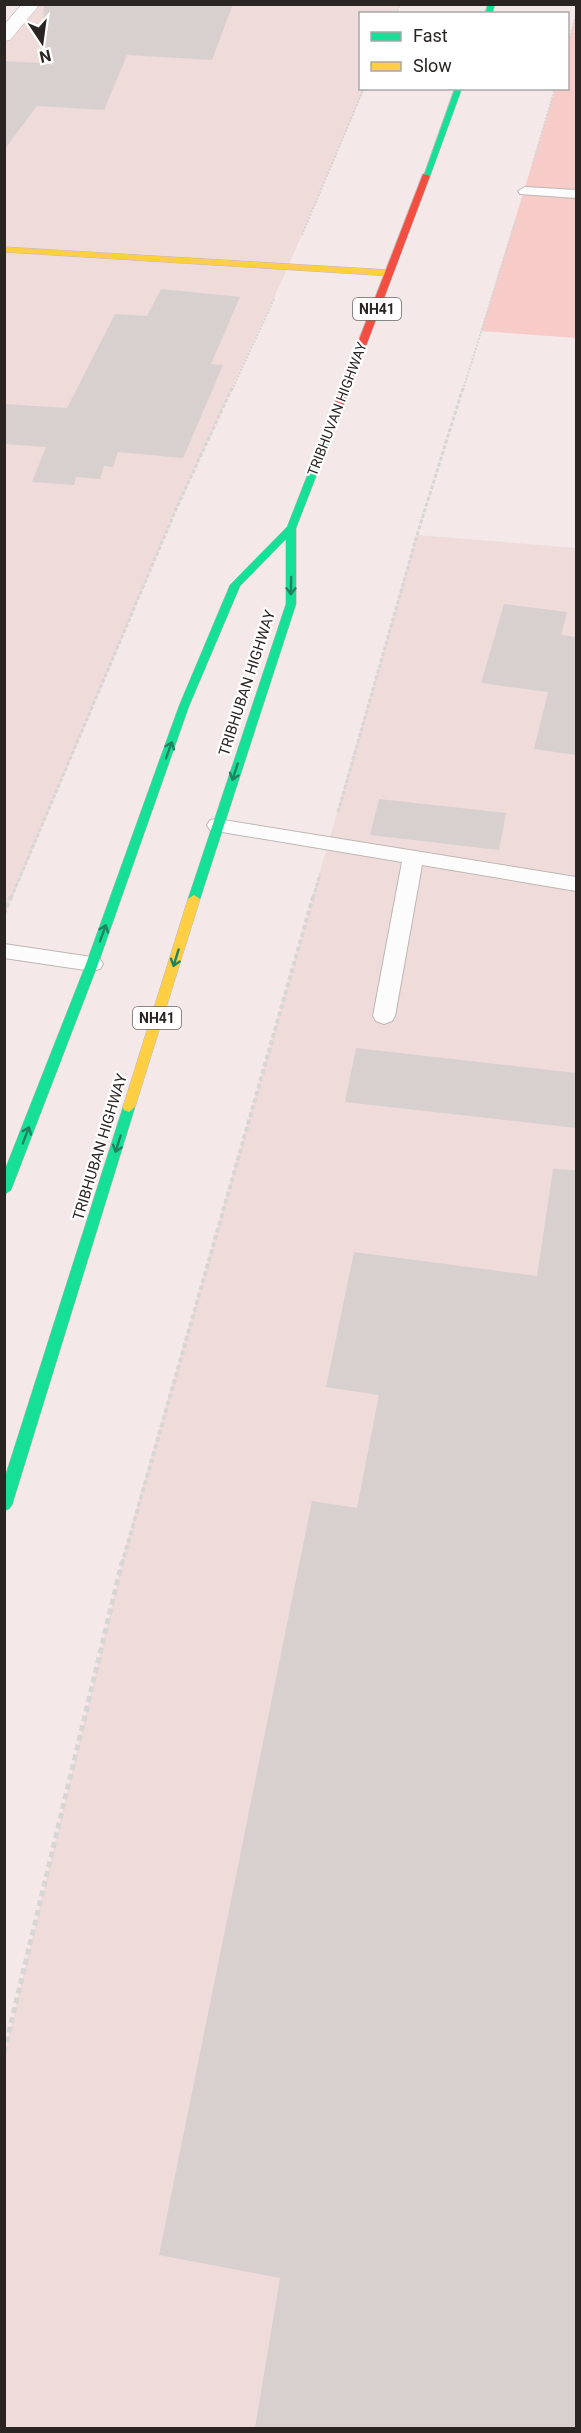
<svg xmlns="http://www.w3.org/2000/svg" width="581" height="2433" viewBox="0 0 581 2433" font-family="Roboto,sans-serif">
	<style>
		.built { fill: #efdbda }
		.green { fill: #f7cbc8 }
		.building { fill: #d8d0cf }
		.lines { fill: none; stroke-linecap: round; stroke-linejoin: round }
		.lane-casing { stroke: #bfb6b6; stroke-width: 2 }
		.street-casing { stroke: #bfb6b6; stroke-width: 1 }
		.fast-casing { stroke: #bfb6b6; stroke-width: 1 }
		.slow-casing { stroke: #bfb6b6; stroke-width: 1 }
		.jam-casing { stroke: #bfb6b6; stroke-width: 1 }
		.path-far3 { stroke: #d8d5d5; stroke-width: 2; stroke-dasharray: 2 1.5; stroke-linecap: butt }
		.path-far2 { stroke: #d8d5d5; stroke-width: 3; stroke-dasharray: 4 2; stroke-linecap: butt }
		.path-far1 { stroke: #d8d5d5; stroke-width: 4; stroke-dasharray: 4.5 3; stroke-linecap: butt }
		.path { stroke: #d8d5d5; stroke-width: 5; stroke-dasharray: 6 4; stroke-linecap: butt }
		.lane { fill: #fdfcfc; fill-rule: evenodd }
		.street { fill: #fdfcfc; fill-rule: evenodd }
		.fast { fill: #16e098; fill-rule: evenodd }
		.slow { fill: #ffcf43; fill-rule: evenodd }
		.jam { fill: #f24e42; fill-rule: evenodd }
		.oneway { stroke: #20825e }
		.labels { text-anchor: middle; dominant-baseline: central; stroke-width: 4.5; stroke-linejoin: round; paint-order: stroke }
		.shield { fill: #fff; stroke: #6a6665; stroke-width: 1.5 }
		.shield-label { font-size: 14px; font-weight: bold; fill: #2a2423 }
		.far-street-label { font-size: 14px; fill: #2a2423; stroke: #fff }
		.street-label { font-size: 15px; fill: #2a2423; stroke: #fff }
	</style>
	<rect width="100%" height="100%" fill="#f4e9e8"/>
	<g class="built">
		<path d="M32,5h368l-4,8 -36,1v74l4,1 -76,178 -111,240 -172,407v-878z"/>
		<path d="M417,535l159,13v1880h-571v-376l122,-510z"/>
	</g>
	<path class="green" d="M576,13v325l-95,-7 74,-242 13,-1v-43z"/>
	<g class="building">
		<path d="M44,4h189l-21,56 -85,-5 -23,55 -67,-4 -33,44v-89l38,2z"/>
		<path d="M161,289l79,8 -29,67 12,1 -40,93 -65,-6 -5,15 -9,-1 -4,13 -24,-2 -2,8 -42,-3 14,-35 -42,-3v-40l63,4 48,-94 32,2z"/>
		<path d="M504,604l63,8 -6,23 15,2v118l-42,-6 14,-57 -67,-9z"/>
		<path d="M379,799l127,14 -7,37 -129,-15z"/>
		<path d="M356,1048l220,25v55l-231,-26z"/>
		<path d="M553,1169l23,1v1258h-321l25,-150 -121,-23 153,-754 45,7 22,-113 -53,-8 28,-135 183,24z"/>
	</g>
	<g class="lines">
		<defs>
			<g id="lane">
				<path d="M525,187l51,3v8l-56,-4 -2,-3z"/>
				<path d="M217,819l359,58v14l-154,-26 -27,151 -3,5 -8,3 -8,-3 -3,-5 29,-154 -192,-32 -3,-5 3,-5z"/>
				<path d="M4,944l88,13 8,2 3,5 -3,5 -8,2 -88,-13z"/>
			</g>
			<path id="street" d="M22,4h18l-30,36 -6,1v-16z"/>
			<g id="fast">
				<path d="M488,4h7l-3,10h-7z"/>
				<path d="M455,88h7l-32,88 -7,2z"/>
				<path d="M335,405l8,2 -47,121v76l-96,295 -6,4 -6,-4 98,-295v-65l-46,47 -51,120 -91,258 -87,226 -7,5v-23l82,-208 93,-258 51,-121 57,-58z"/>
				<path d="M129,1102l6,5 -123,398 -3,4 -5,2v-31l119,-373z"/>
			</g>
			<g id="slow">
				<path d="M4,247l386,23 4,3 -4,3 -386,-24z"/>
				<path d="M194,895l6,4 -65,208 -6,5 -5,-2 -1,-3 65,-208z"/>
			</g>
			<path id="jam" d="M423,174l7,2 -87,231 -8,2 -2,-2z"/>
		</defs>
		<use href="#lane" class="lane-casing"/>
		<use href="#street" class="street-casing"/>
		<use href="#fast" class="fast-casing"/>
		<use href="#slow" class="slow-casing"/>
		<use href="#jam" class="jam-casing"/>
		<g class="path-far3">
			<path d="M396,14l4,-10"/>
			<path d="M568,45l8,-30"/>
			<path d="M533,163l22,-75"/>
			<path d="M302,235l62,-147"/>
			<path d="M232,390l42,-91"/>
			<path d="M463,390l53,-171"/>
		</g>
		<g class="path-far2">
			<path d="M338,812l79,-277 46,-147"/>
			<path d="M11,898l166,-391 55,-119"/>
			<path d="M313,898l7,-24"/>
		</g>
		<g class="path-far1">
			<path d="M4,914l7,-17"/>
			<path d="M122,1564l191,-667"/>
		</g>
		<path class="path" d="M4,2052l118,-490"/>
		<use href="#lane" class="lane"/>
		<use href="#street" class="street"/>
		<use href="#fast" class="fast"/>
		<use href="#slow" class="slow"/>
		<use href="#jam" class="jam"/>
	</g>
	<defs><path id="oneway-shaft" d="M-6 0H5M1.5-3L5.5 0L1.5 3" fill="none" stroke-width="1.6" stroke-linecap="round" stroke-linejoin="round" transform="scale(1.5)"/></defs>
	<g class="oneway">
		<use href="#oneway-shaft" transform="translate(291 586) rotate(91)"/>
		<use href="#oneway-shaft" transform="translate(169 750) rotate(-70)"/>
		<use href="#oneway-shaft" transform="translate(235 772) rotate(108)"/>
		<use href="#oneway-shaft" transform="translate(103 933) rotate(-70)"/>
		<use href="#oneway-shaft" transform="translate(176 958) rotate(107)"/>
		<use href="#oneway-shaft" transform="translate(26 1135) rotate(-69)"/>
		<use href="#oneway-shaft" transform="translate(118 1144) rotate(107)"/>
	</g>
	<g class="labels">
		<g class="shield">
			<rect x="353" y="298" width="48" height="22" rx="4.5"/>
			<rect x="133" y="1007" width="48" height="22" rx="4.5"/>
		</g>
		<g class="shield-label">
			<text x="377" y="309">NH41</text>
			<text x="157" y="1018">NH41</text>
		</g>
		<g class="far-street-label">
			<text transform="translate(337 409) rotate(-69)">TRIBHUVAN HIGHWAY</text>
		</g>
		<g class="street-label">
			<text transform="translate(247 683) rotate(-72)">TRIBHUBAN HIGHWAY</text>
			<text transform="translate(100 1147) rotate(-73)">TRIBHUBAN HIGHWAY</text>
		</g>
	</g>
	<rect width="581" height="2433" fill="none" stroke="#2a2423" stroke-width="12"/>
	<rect x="359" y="12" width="210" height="78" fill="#ffffff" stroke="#aaa7a7" stroke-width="1.5"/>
	<rect x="371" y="32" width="30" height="9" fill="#16e098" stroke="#aaa7a7" stroke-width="1.5"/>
	<text x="413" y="42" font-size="18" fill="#2a2423">Fast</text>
	<rect x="371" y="62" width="30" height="9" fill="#ffcf43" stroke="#aaa7a7" stroke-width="1.5"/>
	<text x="413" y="72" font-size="18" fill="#2a2423">Slow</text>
	<g transform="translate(42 42) rotate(167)" stroke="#ffffff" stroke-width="4.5" paint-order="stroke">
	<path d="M0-4.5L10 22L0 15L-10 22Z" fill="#2a2423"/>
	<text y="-9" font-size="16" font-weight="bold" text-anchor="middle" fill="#2a2423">N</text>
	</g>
</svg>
